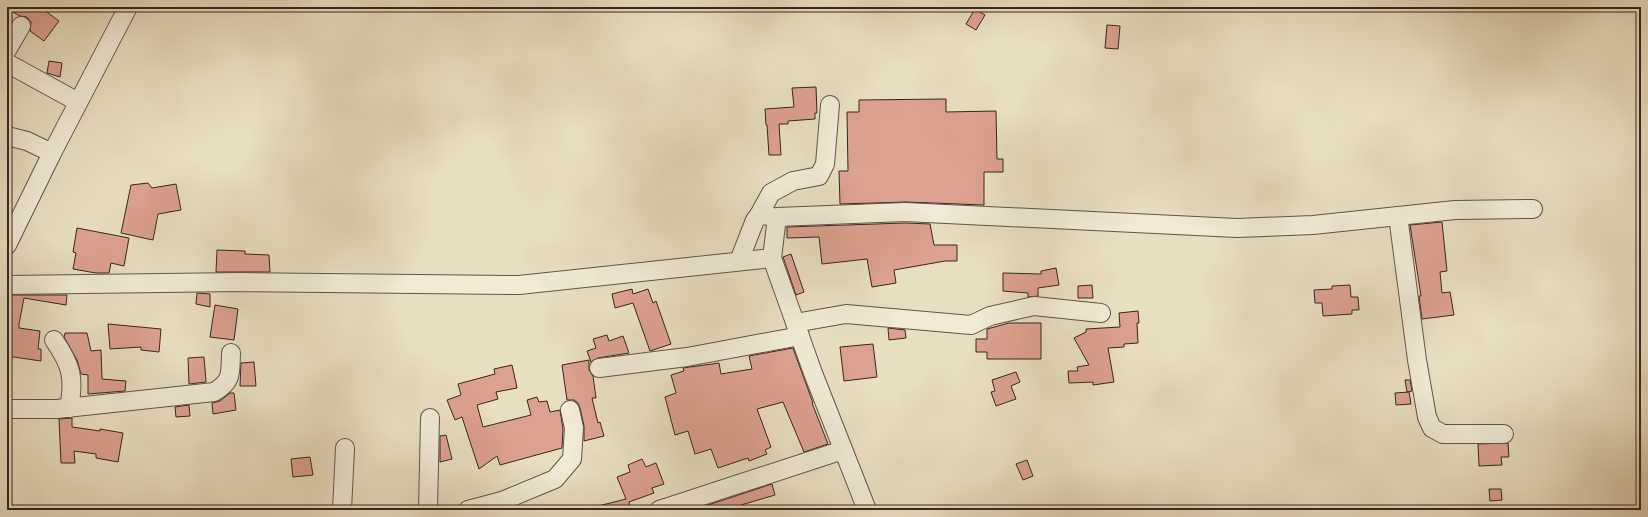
<svg xmlns="http://www.w3.org/2000/svg" width="1648" height="517" viewBox="0 0 1648 517" font-family="'IM FELL Double Pica',serif">
	<style>
		.building { fill: #dda190; stroke: #352621 }
		.lines { fill: none; stroke-linecap: round; stroke-linejoin: round }
		.minor-casing { stroke: #625449; stroke-width: 20 }
		.minor { stroke: #f0ead6; stroke-width: 18 }
	</style>
	<rect width="100%" height="100%" fill="#e8dec0"/>
	<filter id="stains"><feTurbulence type="fractalNoise" baseFrequency=".005" numOctaves="4"/><feColorMatrix values="0 0 0 0 .2 0 0 0 0 .09 0 0 0 0 .02 0 0 0 .5 -.17"/></filter>
	<radialGradient id="worn" r=".72"><stop offset=".6" stop-color="#630" stop-opacity="0"/><stop offset="1" stop-color="#630" stop-opacity=".3"/></radialGradient>
	<g class="building">
		<path d="M7,7h33l19,14 -15,20 -14,-10 1,-9 -4,-5 -7,-1 -13,-7z"/>
		<path d="M975,9l10,6 -9,15 -10,-6z"/>
		<path d="M1107,25l13,1 -2,23 -13,-1z"/>
		<path d="M49,61l13,2 -2,14 -13,-4z"/>
		<path d="M816,87l1,26h-2v6l-27,2v3h-9l2,31h-12l-2,-30h-1l-1,-16 29,-2 -2,-19z"/>
		<path d="M946,99v13l50,-1 1,48h6v13h-19v33l-78,-3 -66,2 -1,-33h9l-1,-59h12v-12z"/>
		<path d="M148,183l4,5 24,-4 5,26 -23,4 -5,26 -32,-7 10,-48z"/>
		<path d="M1442,222l5,49 -7,1 2,21 8,-1 4,23 -32,4 -3,-23h2l-11,-71z"/>
		<path d="M905,223l25,1 4,21h23v16h-12l-51,9 2,13 -24,4 -5,-28 -45,5 -3,-27 -32,1v-11z"/>
		<path d="M77,228l52,10 -5,28 -13,-3 -2,10h-13l-23,-4 3,-16 -3,-1z"/>
		<path d="M217,250l28,1v3l24,1 1,17h-54z"/>
		<path d="M791,254l13,38 -8,3 -13,-38z"/>
		<path d="M1056,268l3,17 -21,3v8l-10,1v-4l-25,-2v-18l38,1v-3z"/>
		<path d="M1092,285l1,13h-15v-12z"/>
		<path d="M1350,285l1,12h7l1,13h-7v4l-29,2 -1,-13h-7l-1,-13 18,-1v-3z"/>
		<path d="M632,289l1,5 15,-5 5,14 3,-2 15,43 -21,7 -17,-48 -18,5 -3,-14z"/>
		<path d="M197,293l13,1v13l-14,-3z"/>
		<path d="M9,295h58l-1,10 -42,-7 -5,26v4l21,3 -2,18h3v12l-34,-5v-55h2z"/>
		<path d="M215,305l23,4 -4,31 -24,-3z"/>
		<path d="M1138,311l1,12h-2l1,20 -14,1v3l-16,1 6,34 -21,3v-3l-24,1 -1,-12h10l-1,-4 12,-2 -15,-27 12,-6v-3l34,-2 -1,-14z"/>
		<path d="M1009,323h32v36h-54v-7h-11v-13h11v-10z"/>
		<path d="M108,324l53,5 -2,23 -18,-2v-3l-31,2z"/>
		<path d="M888,328l17,2 1,8 -17,2z"/>
		<path d="M65,333h22l4,18 10,-1 1,29 24,2 -1,10 -37,3v-19l-7,-1 -4,-14 -13,-23z"/>
		<path d="M607,335l2,6 14,-5 6,17 -31,5 -7,4 -4,-11 9,-3 -3,-9z"/>
		<path d="M873,344l4,33 -33,4 -4,-34z"/>
		<path d="M793,348l20,55h-1l16,41 -24,8 -21,-50 -26,7 14,38 -6,3 2,4 -18,7 -1,-3 -30,10 -7,-19 -16,5 -7,-23 -13,4 -10,-38 11,-4 -5,-18 13,-4 -1,-3 36,-5 2,11 31,-5 -3,-13z"/>
		<path d="M204,357l2,25 -17,2 -1,-26z"/>
		<path d="M589,360v10l4,6 3,22h-4l6,25 2,-1 4,14 -20,5v-15l-4,-18 -2,-5 -4,-3h-7l-5,-35z"/>
		<path d="M254,362l2,24h-16l1,-23z"/>
		<path d="M512,365l5,23 -21,4 2,7 -21,6 6,22 48,-12 -4,-15 10,-3 2,5 8,-1 3,11 10,-2 3,19 -1,19 -62,17 -3,-9 -18,13 -17,-52 -7,3 -8,-20 14,-5 -3,-11 37,-10 -1,-5z"/>
		<path d="M1016,372l4,10 -9,4 5,13 -20,7 -5,-14 4,-1 -3,-11z"/>
		<path d="M1405,380h5l2,11 -5,1z"/>
		<path d="M1409,392l2,12 -15,1 -1,-12z"/>
		<path d="M230,393h4l2,17 -23,4 -1,-11 8,-2z"/>
		<path d="M189,405l1,11 -14,1 -1,-10z"/>
		<path d="M72,418v9l28,4v-2l23,4 -5,29 -22,-4v-4l-22,-3 1,12h-14l-2,-44z"/>
		<path d="M446,435l6,24 -12,3v-26z"/>
		<path d="M1508,443l1,14h-8l1,8 -23,1 -1,-22z"/>
		<path d="M310,457l3,18 -20,2 -2,-18z"/>
		<path d="M642,459l4,8 10,-4 8,21 -12,4 2,5 -25,9 2,8h-33v-4l28,-7 -9,-22 13,-5 -2,-7z"/>
		<path d="M1027,460l6,16 -10,4 -7,-16z"/>
		<path d="M772,484l3,11 -34,10 2,5h-50z"/>
		<path d="M1489,489h12l1,11 -12,1z"/>
	</g>
	<g class="lines">
		<defs>
			<g id="minor">
				<path d="M7,50l14,-24"/>
				<path d="M7,63l71,39"/>
				<path d="M7,136l20,5 25,12"/>
				<path d="M759,215l12,-22 22,-12 26,-5 6,-12 5,-59"/>
				<path d="M1398,216l19,144 10,57 5,11 11,6h61"/>
				<path d="M7,245l45,-92 76,-146"/>
				<path d="M739,261l16,-41 4,-5 11,1"/>
				<path d="M7,285l233,-3 279,3 253,-27"/>
				<path d="M795,323l51,-9 125,11 19,-9 44,-10 67,7"/>
				<path d="M54,340c17,25 21,37 15,68"/>
				<path d="M599,368l88,-11 113,-21"/>
				<path d="M7,409h50l157,-17c19,-11 16,-19 17,-39"/>
				<path d="M342,510l3,-62"/>
				<path d="M428,510l2,-92"/>
				<path d="M468,510l34,-9 53,-22 17,-20 2,-31 -4,-18"/>
				<path d="M659,510l184,-60"/>
				<path d="M867,510l-54,-137 -41,-115 5,-41 128,-5 332,16 76,-3 142,-15 78,-1"/>
			</g>
		</defs>
		<use href="#minor" class="minor-casing"/>
		<use href="#minor" class="minor"/>
	</g>
	<rect width="1648" height="517" fill="none" stroke="#e8dec0" stroke-width="24"/>
	<rect x="8" y="8" width="1632" height="501" fill="none" stroke="#352621" stroke-width="2"/>
	<rect x="12" y="12" width="1624" height="493" fill="none" stroke="#352621"/>
	<rect width="100%" height="100%" filter="url(#stains)"/>
	<rect width="100%" height="100%" fill="url(#worn)"/>
</svg>
